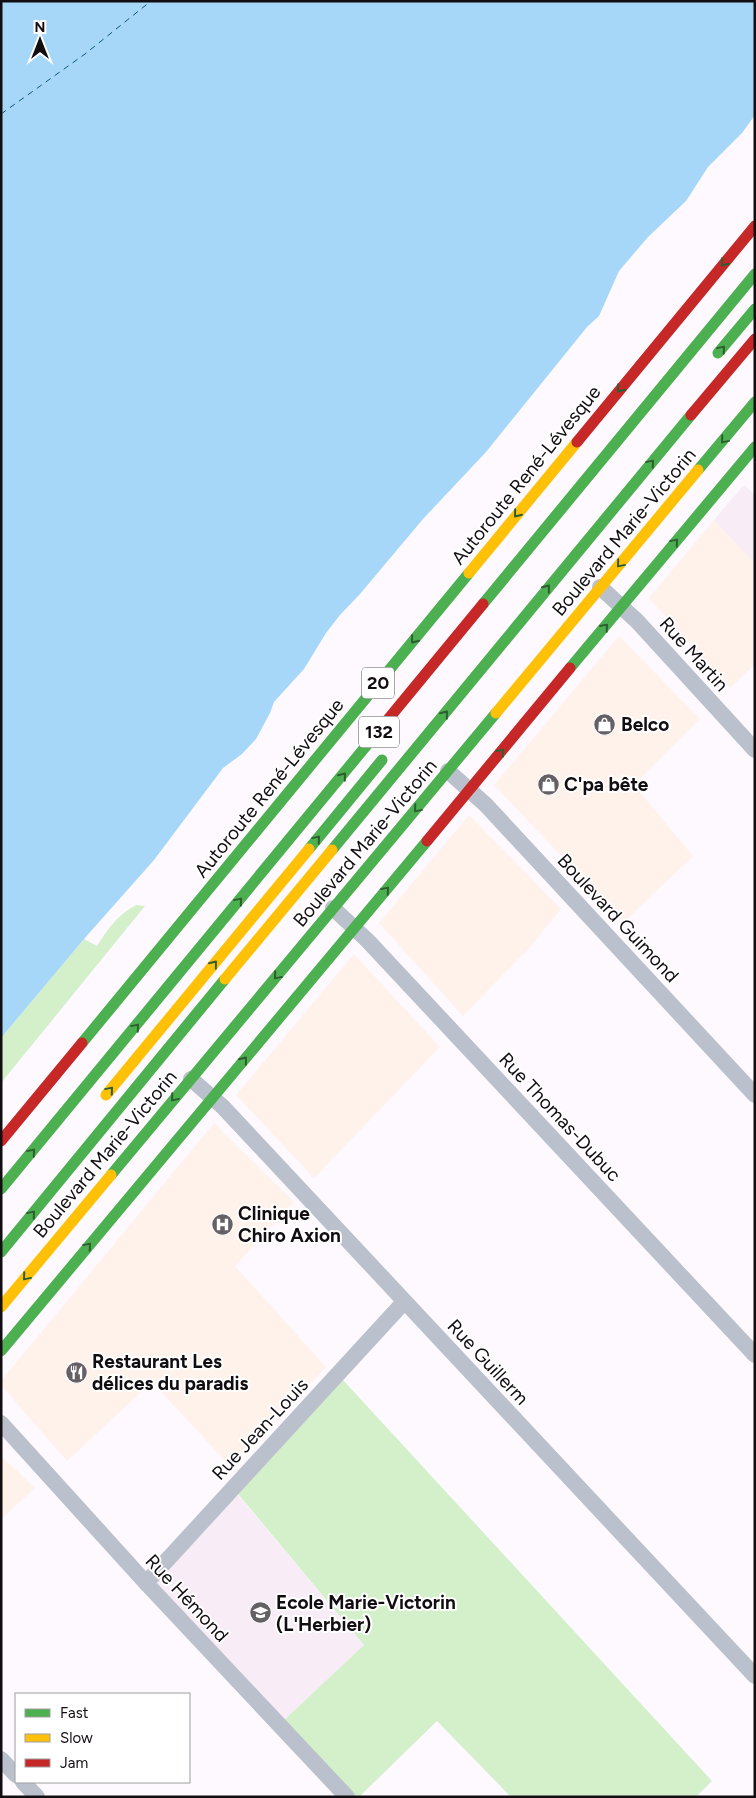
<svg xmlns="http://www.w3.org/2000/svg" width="756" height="1798" viewBox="0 0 756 1798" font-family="Figtree,sans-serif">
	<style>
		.commercial { fill: #fef2eb }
		.education { fill: #f8ecf7 }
		.green { fill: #d3f0cb }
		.water { fill: #a6d7f9 }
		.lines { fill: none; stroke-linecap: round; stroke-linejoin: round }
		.ferry { stroke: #0c577e; stroke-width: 1; stroke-dasharray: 6 5; stroke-linecap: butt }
		.street { stroke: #bac1cc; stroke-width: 16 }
		.fast { stroke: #4caf50; stroke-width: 11 }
		.slow { stroke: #ffc107; stroke-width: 11 }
		.jam { stroke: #c62828; stroke-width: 11 }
		.oneway { stroke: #2e5e30 }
		.labels { text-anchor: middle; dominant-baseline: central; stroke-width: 4; stroke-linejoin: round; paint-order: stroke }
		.shield { fill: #fff; stroke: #585658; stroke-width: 1 }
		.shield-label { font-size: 18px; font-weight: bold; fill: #110d11 }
		.street-label { font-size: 19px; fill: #110d11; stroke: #fff }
		.poi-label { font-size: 19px; font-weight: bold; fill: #110d11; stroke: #fff; text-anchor: start }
	</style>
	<rect width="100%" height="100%" fill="#fdf9fe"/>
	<g class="commercial">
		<path d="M714,520l41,43v101l-25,24 -81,-90z"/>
		<path d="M619,636l81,83 -66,66 59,71 -69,66 -130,-137z"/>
		<path d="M469,815l92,94 -32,39 -66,68 -84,-93z"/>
		<path d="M354,954l86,93 -126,131 -78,-83z"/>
		<path d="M214,1123l80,79 -59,64 91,101 -97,98 -77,-83 -85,79 -66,-76v-4z"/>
		<path d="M1,1456l34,32 -34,31z"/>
	</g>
	<g class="education">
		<path d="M744,485l11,10v68l-41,-43z"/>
		<path d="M237,1494l127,151 -82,77 -130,-140z"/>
	</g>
	<g class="green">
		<path d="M136,905l9,1 -144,177v-45l83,-99 13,7c11,-17 20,-31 39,-41z"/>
		<path d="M343,1380l369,401 -16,16h-185l-74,-76 -78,76h-9l-68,-75 82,-77 -126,-151z"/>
	</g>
	<path class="water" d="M1,1h754v114l-13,18 -34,34 -22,34 -38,36 -29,34 -20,45 -12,11 -101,125 -63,67 -63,75 -20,21 -14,18 -22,36 -30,33 -4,11 -14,26 -14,15 -19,14 -69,92 -70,79 -83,99z"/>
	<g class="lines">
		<path class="ferry" d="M1,114l84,-60 66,-53"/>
		<g class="street">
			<path d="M600,587l37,34 118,129"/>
			<path d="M448,771l38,34 269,290"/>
			<path d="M333,908l35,33 387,414"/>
			<path d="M191,1079l32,28 532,569"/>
			<path d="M1,1423l145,160 201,214"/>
			<path d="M146,1583l258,-281"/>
			<path d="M1,1759l15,16"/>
			<path d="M23,1782l14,15"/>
		</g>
		<g class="fast">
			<path d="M718,353l37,-44"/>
			<path d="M698,470l57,-68"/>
			<path d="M483,604l272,-330"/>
			<path d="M570,668l185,-221"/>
			<path d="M309,849l73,-89"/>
			<path d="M332,850l359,-435"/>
			<path d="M82,1043l387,-470"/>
			<path d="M111,1175l385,-462"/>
			<path d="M1,1189l384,-466"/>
			<path d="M1,1252l224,-273"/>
			<path d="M1,1351l426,-510"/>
		</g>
		<g class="slow">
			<path d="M469,573l108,-131"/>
			<path d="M496,713l202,-243"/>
			<path d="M225,979l107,-129"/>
			<path d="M106,1095l203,-246"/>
			<path d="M1,1307l110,-132"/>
		</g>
		<g class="jam">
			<path d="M691,415l64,-76"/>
			<path d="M577,442l178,-216"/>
			<path d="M385,723l98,-119"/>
			<path d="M427,841l143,-173"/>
			<path d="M1,1141l81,-98"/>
		</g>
	</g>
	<defs><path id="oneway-chevron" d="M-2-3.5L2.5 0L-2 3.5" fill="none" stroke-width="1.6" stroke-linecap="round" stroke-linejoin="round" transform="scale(1.25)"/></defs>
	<g class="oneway">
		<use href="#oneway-chevron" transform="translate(724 263) rotate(129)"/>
		<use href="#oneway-chevron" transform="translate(722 349) rotate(-50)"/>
		<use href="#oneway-chevron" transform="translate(620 389) rotate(129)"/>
		<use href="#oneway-chevron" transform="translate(724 440) rotate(130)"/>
		<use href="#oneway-chevron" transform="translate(651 463) rotate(-50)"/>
		<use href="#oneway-chevron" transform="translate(517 514) rotate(129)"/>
		<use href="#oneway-chevron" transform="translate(675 542) rotate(-50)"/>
		<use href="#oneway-chevron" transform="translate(620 564) rotate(130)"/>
		<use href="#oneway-chevron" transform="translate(547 588) rotate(-51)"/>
		<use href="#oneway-chevron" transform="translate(605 627) rotate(-49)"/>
		<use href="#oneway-chevron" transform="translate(414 640) rotate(129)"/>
		<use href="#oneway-chevron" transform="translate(445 714) rotate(-51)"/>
		<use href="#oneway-chevron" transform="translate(501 752) rotate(-50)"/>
		<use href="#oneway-chevron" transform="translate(343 776) rotate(-51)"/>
		<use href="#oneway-chevron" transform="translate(417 809) rotate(130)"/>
		<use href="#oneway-chevron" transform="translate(317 839) rotate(-50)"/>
		<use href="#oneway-chevron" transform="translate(386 890) rotate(-50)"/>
		<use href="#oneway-chevron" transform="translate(239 901) rotate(-50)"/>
		<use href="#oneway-chevron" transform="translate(214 964) rotate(-51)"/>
		<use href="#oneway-chevron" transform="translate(277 976) rotate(130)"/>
		<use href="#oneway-chevron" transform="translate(136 1027) rotate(-50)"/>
		<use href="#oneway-chevron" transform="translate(244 1060) rotate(-51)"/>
		<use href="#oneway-chevron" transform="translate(110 1090) rotate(-50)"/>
		<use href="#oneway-chevron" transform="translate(174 1098) rotate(130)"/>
		<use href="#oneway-chevron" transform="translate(32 1152) rotate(-50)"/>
		<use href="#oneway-chevron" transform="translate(32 1214) rotate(-50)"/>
		<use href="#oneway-chevron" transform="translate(88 1246) rotate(-50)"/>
		<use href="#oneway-chevron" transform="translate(26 1277) rotate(130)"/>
	</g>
	<defs>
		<symbol id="shop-disc" viewBox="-11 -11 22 22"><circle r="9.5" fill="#646064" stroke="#fff"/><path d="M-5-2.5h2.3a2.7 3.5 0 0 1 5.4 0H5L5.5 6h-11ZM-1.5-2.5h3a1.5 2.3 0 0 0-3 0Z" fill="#fff"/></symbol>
		<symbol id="hospital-disc" viewBox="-11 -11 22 22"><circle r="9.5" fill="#646064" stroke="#fff"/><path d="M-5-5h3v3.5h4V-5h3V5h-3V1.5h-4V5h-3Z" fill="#fff"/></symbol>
		<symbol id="restaurant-disc" viewBox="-11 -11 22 22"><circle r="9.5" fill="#646064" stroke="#fff"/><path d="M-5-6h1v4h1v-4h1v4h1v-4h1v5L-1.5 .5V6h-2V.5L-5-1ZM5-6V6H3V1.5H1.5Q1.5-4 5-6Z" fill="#fff"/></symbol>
		<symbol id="school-disc" viewBox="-11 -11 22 22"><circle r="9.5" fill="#646064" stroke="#fff"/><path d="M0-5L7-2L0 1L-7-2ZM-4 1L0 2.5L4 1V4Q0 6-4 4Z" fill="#fff"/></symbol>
	</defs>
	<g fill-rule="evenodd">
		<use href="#shop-disc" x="592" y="712" width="25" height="25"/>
		<use href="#shop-disc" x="536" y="772" width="25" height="25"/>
		<use href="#hospital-disc" x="210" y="1212" width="25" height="25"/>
		<use href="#restaurant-disc" x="64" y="1360" width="25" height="25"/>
		<use href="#school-disc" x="248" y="1600" width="25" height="25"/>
	</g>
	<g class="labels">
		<g class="shield">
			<rect x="362" y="667.5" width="32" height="31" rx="4"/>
			<rect x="359" y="716.5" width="40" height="31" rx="4"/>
		</g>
		<g class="shield-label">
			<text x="378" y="683">20</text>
			<text x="379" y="732">132</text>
		</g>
		<g class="street-label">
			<text transform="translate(526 475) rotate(-51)">Autoroute René-Lévesque</text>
			<text transform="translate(624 532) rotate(-50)">Boulevard Marie-Victorin</text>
			<text transform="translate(694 654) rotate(48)">Rue Martin</text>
			<text transform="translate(269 788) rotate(-51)">Autoroute René-Lévesque</text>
			<text transform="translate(365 843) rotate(-50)">Boulevard Marie-Victorin</text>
			<text transform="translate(618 918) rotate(47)">Boulevard Guimond</text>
			<text transform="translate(560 1117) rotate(47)">Rue Thomas-Dubuc</text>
			<text transform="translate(105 1154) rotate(-50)">Boulevard Marie-Victorin</text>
			<text transform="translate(488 1362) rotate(47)">Rue Guillerm</text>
			<text transform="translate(260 1429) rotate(-47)">Rue Jean-Louis</text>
			<text transform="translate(187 1598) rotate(47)">Rue Hémond</text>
		</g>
		<g class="poi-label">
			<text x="621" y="724">Belco</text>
			<text x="564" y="784">C'pa bête</text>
			<text x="238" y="1213">Clinique<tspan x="238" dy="22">Chiro Axion</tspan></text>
			<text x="92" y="1361">Restaurant Les<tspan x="92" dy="22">délices du paradis</tspan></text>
			<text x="276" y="1602">Ecole Marie-Victorin<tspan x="276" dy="22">(L'Herbier)</tspan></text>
		</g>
	</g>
	<rect width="756" height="1798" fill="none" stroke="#110d11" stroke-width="5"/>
	<rect x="15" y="1693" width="175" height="90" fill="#ffffff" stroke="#a09ea0"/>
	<rect x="25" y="1709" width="25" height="8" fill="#4caf50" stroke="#a09ea0"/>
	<text x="60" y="1718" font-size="15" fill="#110d11">Fast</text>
	<rect x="25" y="1734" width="25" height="8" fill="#ffc107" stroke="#a09ea0"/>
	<text x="60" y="1743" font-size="15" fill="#110d11">Slow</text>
	<rect x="25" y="1759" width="25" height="8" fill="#c62828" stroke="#a09ea0"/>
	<text x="60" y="1768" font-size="15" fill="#110d11">Jam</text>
	<g transform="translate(40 40)" stroke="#ffffff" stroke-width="4" paint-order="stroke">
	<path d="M0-4L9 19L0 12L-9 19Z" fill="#110d11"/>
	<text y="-8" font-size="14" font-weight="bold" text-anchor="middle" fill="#110d11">N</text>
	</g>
</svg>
